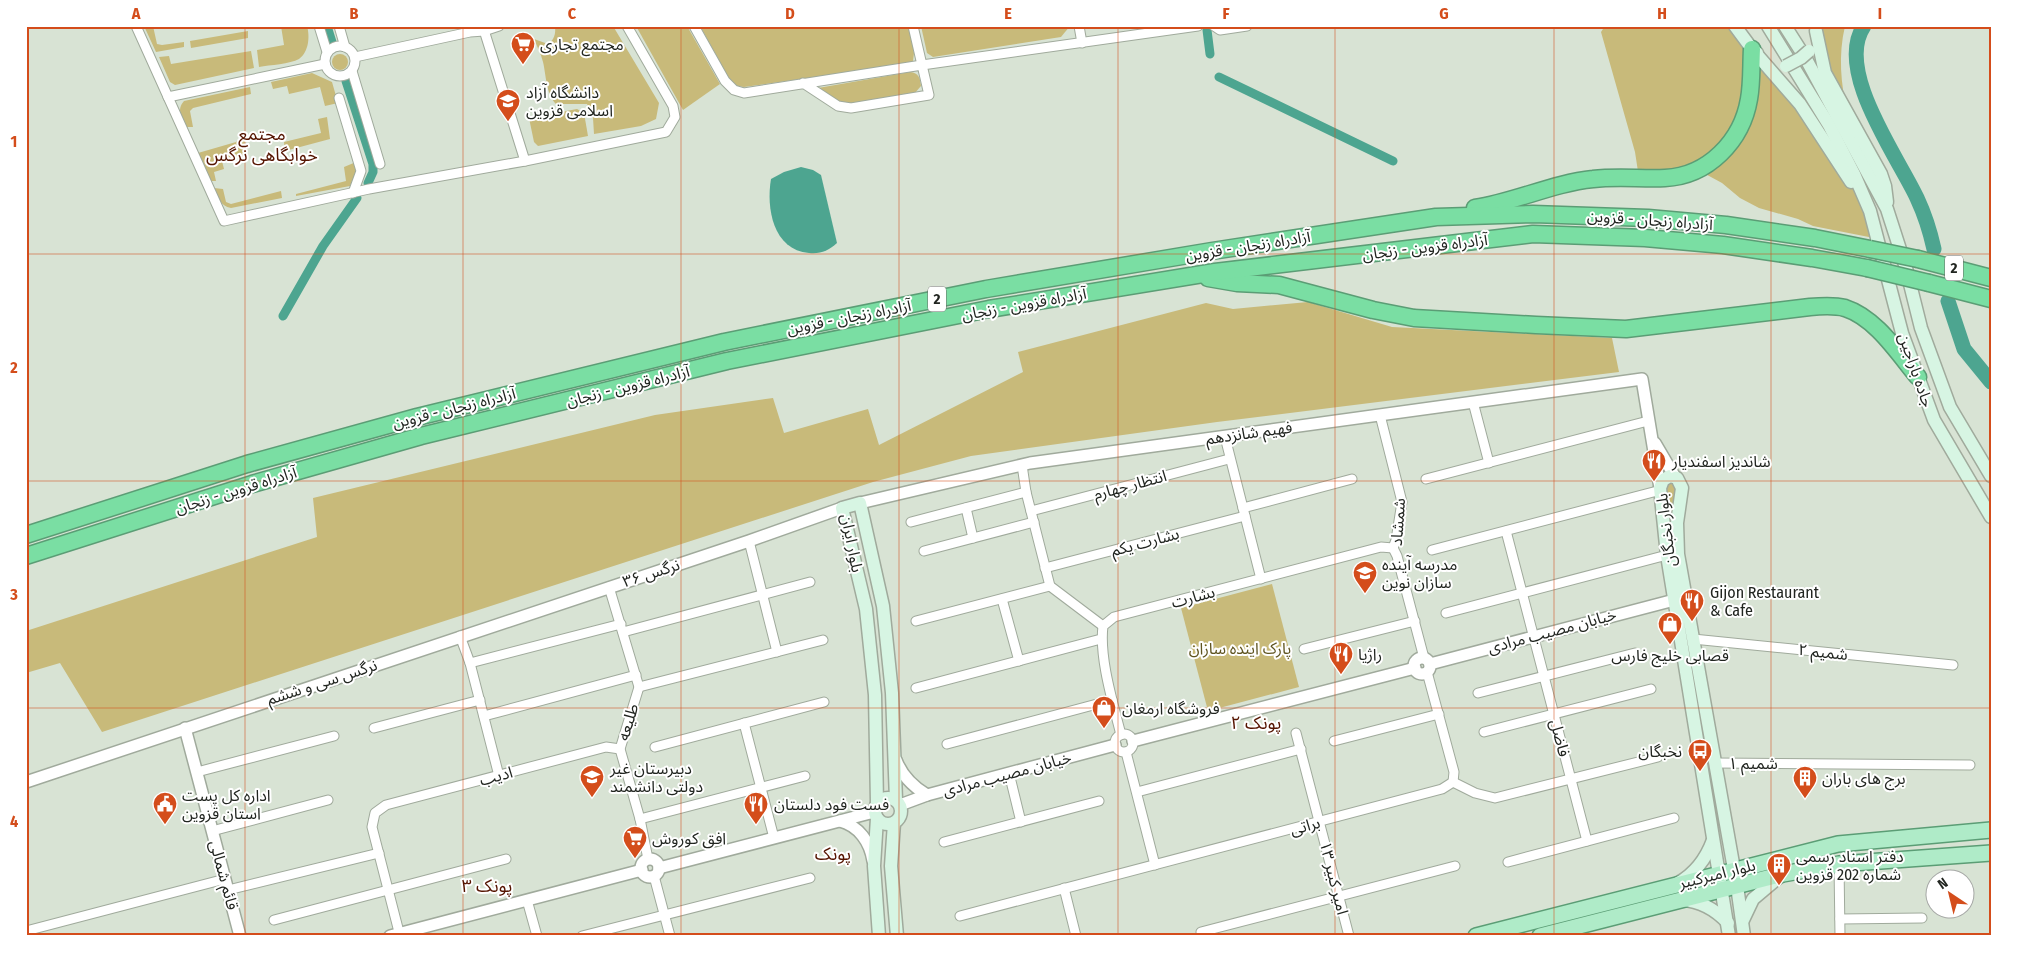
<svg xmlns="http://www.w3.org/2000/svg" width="2017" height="962" viewBox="0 0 2017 962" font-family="'Fira Sans Condensed','Noto Sans Arabic',sans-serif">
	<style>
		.green { fill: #c8ba7a }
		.water { fill: #4da590 }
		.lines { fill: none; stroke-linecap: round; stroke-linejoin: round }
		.canal { stroke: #4da590; stroke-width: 9 }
		.river { stroke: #4da590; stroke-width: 15 }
		.minor-casing { stroke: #a0aa9c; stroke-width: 11 }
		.tertiary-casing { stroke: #a0aa9c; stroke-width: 14 }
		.secondary-casing { stroke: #a0aa9c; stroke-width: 15 }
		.primary-casing { stroke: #5b9d75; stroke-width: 18 }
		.motorway-casing { stroke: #5b9d75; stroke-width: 19 }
		.minor { stroke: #fff; stroke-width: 9 }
		.tertiary { stroke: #fff; stroke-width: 11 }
		.secondary { stroke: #d7f5e3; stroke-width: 12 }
		.primary { stroke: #afebc8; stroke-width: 15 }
		.motorway { stroke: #7adea3; stroke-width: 16 }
		.secondary-bridge-casing { stroke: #a0aa9c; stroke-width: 15; stroke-linecap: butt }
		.motorway-bridge-casing { stroke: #5b9d75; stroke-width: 19; stroke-linecap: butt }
		.secondary-bridge { stroke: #d7f5e3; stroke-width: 12 }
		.motorway-bridge { stroke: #7adea3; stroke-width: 16 }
		.grid { fill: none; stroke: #d44d1b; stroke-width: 1; stroke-opacity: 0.55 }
		.labels { text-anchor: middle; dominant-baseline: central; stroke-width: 4; stroke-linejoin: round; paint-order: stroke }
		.shield { fill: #fff; stroke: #646663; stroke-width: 1 }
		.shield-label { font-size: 15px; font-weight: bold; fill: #212520 }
		.poi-label { font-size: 16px; fill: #212520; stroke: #fff; text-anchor: start }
		.street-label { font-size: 16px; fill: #212520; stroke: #fff }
		.park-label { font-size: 16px; fill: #5f5420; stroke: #fff }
		.neighbourhood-label { font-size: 18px; fill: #551400; stroke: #fff }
		.neatline { fill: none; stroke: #d44d1b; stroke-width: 2 }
		.grid-label { font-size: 16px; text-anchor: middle; font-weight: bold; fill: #d44d1b }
	</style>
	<rect width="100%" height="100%" fill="#d8e3d4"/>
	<g class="green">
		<path d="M144,26h9l4,18 5,1 22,-3v5l-28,5z"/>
		<path d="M281,26h26c3,10 2,26 -8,33 -9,5 -29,6 -40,8l-2,-17 27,-5z"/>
		<path d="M555,26h58l46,77 -3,16 -15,7 -47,8 -1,-16 -6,-14h-31c-10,-10 -10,-30 -13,-42 -2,-8 -6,-16 -9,-23l14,5c6,-4 8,-10 7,-18z"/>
		<path d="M636,26h51l33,58 -37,26z"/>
		<path d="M700,26h209l5,27 -1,8 -6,3 -163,23 -8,-1 -6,-6z"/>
		<path d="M921,26h149l-9,11 -128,20 -6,-4z"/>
		<path d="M1605,26h130l47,56 88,129 9,28 -66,-13 -15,-7 -39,-11 -19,-10 -18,-15 -24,-13 -59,8 -4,-26 -34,-120z"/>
		<path d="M1816,26h29c-7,30 -4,57 2,86l-15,-25z"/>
		<path d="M248,31v7l-57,10 -1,-7z"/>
		<path d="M251,51l3,17 -79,17 -5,-3 -11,-25 10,-1 2,8z"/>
		<circle cx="340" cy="62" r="8"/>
		<path d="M910,72c9,1 10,6 11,14l-7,8 -64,10 -10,-2 -22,-14z"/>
		<path d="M312,73l20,9 6,21 -13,3 -5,-19 -31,7 -2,-8 -14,3 -2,-7z"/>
		<path d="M250,87l1,7 -58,14 -3,3 3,16h-7c-4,-9 -10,-17 -2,-26z"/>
		<path d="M577,109l7,4 4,23 -50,10 -4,-4 -5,-24z"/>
		<path d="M327,117l3,22 -45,12 -1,-9 37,-9 -3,-14z"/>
		<path d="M240,138l6,2 -4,8 6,6 -26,7 2,8 -10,3 2,9h-5l-13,-28 38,-11z"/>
		<path d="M356,162l-1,12 -5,12 -54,10v-2l50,-13 -2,-14z"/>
		<path d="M214,188l9,1 3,13 5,2 50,-13 1,7 -51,10c-11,-2 -13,-11 -17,-20z"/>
		<path d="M1308,302l84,25 220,11 7,34 -402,50 -246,34 -98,26 -771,250 -42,-69 -34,10v-42l291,-94 -4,-39 342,-83 118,-17 11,35 84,-24 11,36 144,-73 -5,-20 188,-49 27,6z"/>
		<path d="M1670,481l7,4 -6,39 -7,-30 2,-12z"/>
		<path d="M1272,584l27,103 -91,24 -27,-103z"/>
	</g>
	<path class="water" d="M801,167l12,3 8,5 16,68c-9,8 -16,11 -28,10 -36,-3 -43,-45 -38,-74l13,-7z"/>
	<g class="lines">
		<g class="canal">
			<path d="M327,26l5,16"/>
			<path d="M1207,30l3,24"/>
			<path d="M1219,77l174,84"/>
			<path d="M346,81l27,83v8l-5,11"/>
			<path d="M283,316l40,-70 34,-48"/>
		</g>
		<g class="river">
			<path d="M1864,26c-30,44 34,131 53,172 8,17 13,33 17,51"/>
			<path d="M1948,301l16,48 27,33"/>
		</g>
		<defs>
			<g id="minor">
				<path d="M136,26l88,195 145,-32 156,-28 141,-29 9,-15 -2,-11 -46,-80"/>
				<path d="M319,26l8,26"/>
				<path d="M339,26l6,21"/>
				<path d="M694,26l31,55 9,9 10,3 178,-28 7,30 -78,13 -13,-2 -35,-23"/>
				<path d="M913,26l9,39 276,-39"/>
				<path d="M1079,26l3,17"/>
				<path d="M1214,26l6,4 27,-4"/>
				<path d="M483,27l42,134"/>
				<circle cx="340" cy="61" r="15"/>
				<path d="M355,57l115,-25 14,-1 15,-5"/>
				<path d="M352,71l28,93"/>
				<path d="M168,97l157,-33"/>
				<path d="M339,98l22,73 -8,22"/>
				<path d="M1473,402l16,61"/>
				<path d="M1380,415l22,87 -6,38 -3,8 4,8 27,102"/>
				<path d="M1225,437l36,142"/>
				<path d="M1022,465l4,27 24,94 53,40"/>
				<path d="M1426,479l222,-58"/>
				<path d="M966,508l7,30"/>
				<path d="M1243,508l109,-29"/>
				<path d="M1031,511l198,-52"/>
				<path d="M911,522l115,-30"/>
				<path d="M1506,531l81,310"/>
				<path d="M749,541l28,111"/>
				<path d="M1432,550l229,-60"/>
				<path d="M924,551l110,-29"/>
				<path d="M1045,568l200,-52"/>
				<path d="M609,587l30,100 -19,62 20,70 8,40"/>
				<path d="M1002,599l17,62"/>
				<path d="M1446,613l221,-58"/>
				<path d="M916,621l134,-35"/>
				<path d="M623,632l187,-50"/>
				<path d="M460,636l10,27 29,113"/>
				<path d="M1693,639l260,26"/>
				<path d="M1304,649l111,-28"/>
				<path d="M470,663l151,-39"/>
				<path d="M1427,672l27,100 -1,10"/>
				<path d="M639,687l184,-47"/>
				<path d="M916,688l185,-49"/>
				<path d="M1478,693l157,-40"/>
				<path d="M484,716l152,-41"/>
				<path d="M744,723l30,115"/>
				<path d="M374,728l106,-28"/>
				<path d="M1484,732l167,-43"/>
				<path d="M1296,733l53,203"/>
				<circle cx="1124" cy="743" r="9"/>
				<path d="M1121,735c-8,-32 -22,-77 -18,-109l11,-9 267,-70 12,1"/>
				<path d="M1334,741l105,-27"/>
				<path d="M947,744l165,-44"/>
				<path d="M655,747l169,-45"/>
				<path d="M1126,752l29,113"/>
				<path d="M1715,763l255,2"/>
				<path d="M197,772l137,-36"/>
				<path d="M1009,773l12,49"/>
				<path d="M1453,782l22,11 20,5 163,-41"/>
				<path d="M1137,792l164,-43"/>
				<path d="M640,819l165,-43"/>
				<path d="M212,831l116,-31"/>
				<path d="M944,842l155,-41"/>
				<path d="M1508,862l166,-44"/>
				<path d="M1839,864l1,72"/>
				<path d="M654,876l16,60"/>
				<path d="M1064,888l12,48"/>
				<path d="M228,890l151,-37"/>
				<path d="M527,900l10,36"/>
				<path d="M960,916l482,-127 11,-7"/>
				<path d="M1840,919l82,-1"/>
				<path d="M274,920l232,-61"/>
				<path d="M26,931l199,-52"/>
				<path d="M1201,932l254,-66"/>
				<path d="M400,936l-28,-109 3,-14 11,-8 220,-58 14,2"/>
				<path d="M582,936l228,-58"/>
			</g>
			<g id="tertiary">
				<path d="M1655,443l20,34"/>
				<path d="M860,503l170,-40 612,-84 18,109"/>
				<circle cx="1422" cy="666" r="8"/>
				<path d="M1430,664l252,-66"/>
				<path d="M185,728l55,208"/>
				<path d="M1133,741l282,-73"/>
				<path d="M896,760c6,16 16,26 31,35"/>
				<path d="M26,782l723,-241 93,-33"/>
				<path d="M900,805l27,-10 188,-50"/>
				<path d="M840,821c19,5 30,21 33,40"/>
				<circle cx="650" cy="868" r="9"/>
				<path d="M659,868l215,-56"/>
				<path d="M390,936l252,-66"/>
			</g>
			<g id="secondary">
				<path d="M1735,26l17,23 5,4"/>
				<path d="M1768,26l61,99 25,49 16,37 32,122 32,87 57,97"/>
				<path d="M1785,26l21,33 81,150 19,59 15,60 29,79 41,69"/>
				<path d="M1816,31l9,42 56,101 4,12 2,16"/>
				<path d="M1752,49l48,55 51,78"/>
				<circle cx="888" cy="811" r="13"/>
				<path d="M877,803l-2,-108 -9,-86 -24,-101 18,-5 23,103 9,87 4,107"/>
				<path d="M877,818l-3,48 5,70"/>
				<path d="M894,823l-3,43 6,70"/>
				<path d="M1678,883c18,-10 28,-24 35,-43"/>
				<path d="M1682,900c19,1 33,9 46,23"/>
				<path d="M1743,920l10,-21 26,-22"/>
				<path d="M1729,936l-62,-381 -7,-67 3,-8 7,-4 7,2 5,10 -5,35 1,31 59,332 7,50"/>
			</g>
			<g id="primary">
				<path d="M1476,936l362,-92 153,-14"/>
				<path d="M1540,936l243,-62 56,-10 152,-11"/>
			</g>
			<g id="motorway">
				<path d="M1475,208c40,-6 78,-25 118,-29 24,-3 48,0 72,-1 43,-2 77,-37 84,-79 3,-16 2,-33 3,-50"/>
				<path d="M1918,259l73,19"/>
				<path d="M1208,278l29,5 42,2 94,25 41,8 122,7 90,4 184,-22c11,-1 24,-2 35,1 31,10 53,45 73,69"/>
				<path d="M1929,283l62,16"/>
				<path d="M26,535l221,-71 170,-47 307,-75 262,-53 226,-38 224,-34 97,-3 115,4 78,7 89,13 55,11"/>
				<path d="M26,556l226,-72 169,-48 306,-75 262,-52 226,-37 318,-38 112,4 78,7 89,13 55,10"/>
			</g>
		</defs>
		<use href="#minor" class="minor-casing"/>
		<use href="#tertiary" class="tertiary-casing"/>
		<use href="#secondary" class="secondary-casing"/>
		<use href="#primary" class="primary-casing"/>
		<use href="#motorway" class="motorway-casing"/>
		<use href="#minor" class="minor"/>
		<use href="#tertiary" class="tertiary"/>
		<use href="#secondary" class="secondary"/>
		<use href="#primary" class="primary"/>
		<use href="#motorway" class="motorway"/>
		<defs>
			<path id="secondary-bridge" d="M1786,66l15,-8 8,-7"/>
			<g id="motorway-bridge">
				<path d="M1870,249l48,10"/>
				<path d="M1867,268l62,15"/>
			</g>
		</defs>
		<use href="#secondary-bridge" class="secondary-bridge-casing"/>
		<use href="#motorway-bridge" class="motorway-bridge-casing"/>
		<use href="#secondary-bridge" class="secondary-bridge"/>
		<use href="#motorway-bridge" class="motorway-bridge"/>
	</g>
	<path class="grid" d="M245,26v910M463,26v910M681,26v910M899,26v910M1118,26v910M1335,26v910M1554,26v910M1771,26v910M26,254h1965M26,481h1965M26,708h1965"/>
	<defs>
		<symbol id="supermarket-pin" viewBox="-11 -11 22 30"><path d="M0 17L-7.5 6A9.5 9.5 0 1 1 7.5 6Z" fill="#d44d1b" stroke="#fff"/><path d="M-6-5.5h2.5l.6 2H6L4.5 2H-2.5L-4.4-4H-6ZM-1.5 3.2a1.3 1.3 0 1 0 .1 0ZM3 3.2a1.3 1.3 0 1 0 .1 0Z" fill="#fff"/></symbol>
		<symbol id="university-pin" viewBox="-11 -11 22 30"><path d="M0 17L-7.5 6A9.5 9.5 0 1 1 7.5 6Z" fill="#d44d1b" stroke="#fff"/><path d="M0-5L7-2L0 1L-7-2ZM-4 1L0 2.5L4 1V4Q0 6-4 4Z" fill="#fff"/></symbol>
		<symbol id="restaurant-pin" viewBox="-11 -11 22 30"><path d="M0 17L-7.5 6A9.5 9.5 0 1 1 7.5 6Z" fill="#d44d1b" stroke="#fff"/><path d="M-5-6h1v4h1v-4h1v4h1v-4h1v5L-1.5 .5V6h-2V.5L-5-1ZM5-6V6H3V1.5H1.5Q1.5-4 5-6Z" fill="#fff"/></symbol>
		<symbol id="school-pin" viewBox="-11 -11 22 30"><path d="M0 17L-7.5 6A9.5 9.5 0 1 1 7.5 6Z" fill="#d44d1b" stroke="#fff"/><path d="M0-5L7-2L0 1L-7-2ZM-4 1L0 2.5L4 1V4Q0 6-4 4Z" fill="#fff"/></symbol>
		<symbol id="shop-pin" viewBox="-11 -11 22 30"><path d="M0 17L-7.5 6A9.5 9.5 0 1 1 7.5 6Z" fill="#d44d1b" stroke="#fff"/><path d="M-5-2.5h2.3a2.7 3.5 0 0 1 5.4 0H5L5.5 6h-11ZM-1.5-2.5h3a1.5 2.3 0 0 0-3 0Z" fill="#fff"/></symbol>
		<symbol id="bus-pin" viewBox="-11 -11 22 30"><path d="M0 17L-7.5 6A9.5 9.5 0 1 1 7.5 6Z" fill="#d44d1b" stroke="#fff"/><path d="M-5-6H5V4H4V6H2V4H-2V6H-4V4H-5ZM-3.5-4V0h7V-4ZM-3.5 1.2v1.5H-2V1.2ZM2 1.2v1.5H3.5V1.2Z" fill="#fff"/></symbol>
		<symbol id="building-pin" viewBox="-11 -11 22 30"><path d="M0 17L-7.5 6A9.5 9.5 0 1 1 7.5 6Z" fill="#d44d1b" stroke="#fff"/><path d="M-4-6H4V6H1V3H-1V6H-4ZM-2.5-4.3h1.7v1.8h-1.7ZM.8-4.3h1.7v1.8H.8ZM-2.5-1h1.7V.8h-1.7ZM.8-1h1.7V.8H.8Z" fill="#fff"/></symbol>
		<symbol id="civic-pin" viewBox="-11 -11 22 30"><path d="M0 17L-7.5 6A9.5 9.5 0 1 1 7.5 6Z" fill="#d44d1b" stroke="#fff"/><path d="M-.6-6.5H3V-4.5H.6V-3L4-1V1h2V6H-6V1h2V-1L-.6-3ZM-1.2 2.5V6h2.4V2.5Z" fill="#fff"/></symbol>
	</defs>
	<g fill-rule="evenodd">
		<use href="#supermarket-pin" x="509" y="30" width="28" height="38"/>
		<use href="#university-pin" x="494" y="87" width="28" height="38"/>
		<use href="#restaurant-pin" x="1640" y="447" width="28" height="38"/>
		<use href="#school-pin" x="1351" y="559" width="28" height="38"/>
		<use href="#restaurant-pin" x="1678" y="587" width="28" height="38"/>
		<use href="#shop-pin" x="1656" y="610" width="28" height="38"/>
		<use href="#restaurant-pin" x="1327" y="640" width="28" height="38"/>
		<use href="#shop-pin" x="1090" y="694" width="28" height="38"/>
		<use href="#bus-pin" x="1686" y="737" width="28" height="38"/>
		<use href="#school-pin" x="578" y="763" width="28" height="38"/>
		<use href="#building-pin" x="1791" y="764" width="28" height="38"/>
		<use href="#civic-pin" x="151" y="790" width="28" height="38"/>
		<use href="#restaurant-pin" x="742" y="790" width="28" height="38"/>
		<use href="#supermarket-pin" x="621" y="824" width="28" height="38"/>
		<use href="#building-pin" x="1765" y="851" width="28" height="38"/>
	</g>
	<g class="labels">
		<g class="shield">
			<rect x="1945" y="255.5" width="18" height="25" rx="4"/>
			<rect x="928" y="286.5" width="18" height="25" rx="4"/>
		</g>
		<g class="shield-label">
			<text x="1954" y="268">2</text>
			<text x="937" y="299">2</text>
		</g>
		<g class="poi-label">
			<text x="540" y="44">مجتمع تجاری</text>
			<text x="526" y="92">دانشگاه آزاد<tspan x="526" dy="18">اسلامی قزوین</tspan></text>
			<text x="1672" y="461">شاندیز اسفندیار</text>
			<text x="1382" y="564">مدرسه آینده<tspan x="1382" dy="18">سازان نوین</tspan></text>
			<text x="1710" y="592">Gijon Restaurant<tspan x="1710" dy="18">&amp; Cafe</tspan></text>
			<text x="1358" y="654">راژیا</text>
			<text x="1670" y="655" text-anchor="middle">قصابی خلیج فارس</text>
			<text x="1122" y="708">فروشگاه ارمغان</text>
			<text x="1682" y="751" text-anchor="end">نخبگان</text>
			<text x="610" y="768">دبیرستان غیر<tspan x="610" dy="18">دولتی دانشمند</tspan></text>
			<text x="1822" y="778">برج های باران</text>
			<text x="182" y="795">اداره کل پست<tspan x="182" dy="18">استان قزوین</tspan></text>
			<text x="774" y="804">فست فود دلستان</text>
			<text x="652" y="838">افق کوروش</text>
			<text x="1796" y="856">دفتر اسناد رسمی<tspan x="1796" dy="18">شماره 202 قزوین</tspan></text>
		</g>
		<g class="street-label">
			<text transform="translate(1650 220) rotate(4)">آزادراه زنجان - قزوین</text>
			<text transform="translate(1248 246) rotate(-9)">آزادراه زنجان - قزوین</text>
			<text transform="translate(1425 247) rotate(-7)">آزادراه قزوین - زنجان</text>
			<text transform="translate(1024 304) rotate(-10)">آزادراه قزوین - زنجان</text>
			<text transform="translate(849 317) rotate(-11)">آزادراه زنجان - قزوین</text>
			<text transform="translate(1916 370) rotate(71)">جاده باراجین</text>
			<text transform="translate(628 386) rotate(-14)">آزادراه قزوین - زنجان</text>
			<text transform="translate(454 408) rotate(-14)">آزادراه زنجان - قزوین</text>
			<text transform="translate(1249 433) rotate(-8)">فهیم شانزدهم</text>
			<text transform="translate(1130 485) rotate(-15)">انتظار چهارم</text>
			<text transform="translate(236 490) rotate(-17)">آزادراه قزوین - زنجان</text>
			<text transform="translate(1398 522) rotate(-86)">شمشاد</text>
			<text transform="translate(1666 530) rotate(-97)">بلوار نخبگان</text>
			<text transform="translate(1145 542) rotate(-15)">بشارت یکم</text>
			<text transform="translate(852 543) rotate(79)">بلوار ایران</text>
			<text transform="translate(651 573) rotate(-18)">نرگس ۳۶</text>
			<text transform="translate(1193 597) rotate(-15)">بشارت</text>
			<text transform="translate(1552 631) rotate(-15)">خیابان مصیب مرادی</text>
			<text transform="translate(1823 652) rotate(6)">شمیم ۲</text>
			<text transform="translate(322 682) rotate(-18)">نرگس سی و ششم</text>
			<text transform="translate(628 722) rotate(-73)">طلیعه</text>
			<text transform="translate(1560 738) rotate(76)">فاضل</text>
			<text x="1753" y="763">شمیم ۱</text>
			<text transform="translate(1007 774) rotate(-15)">خیابان مصیب مرادی</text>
			<text transform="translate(496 776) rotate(-15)">ادیب</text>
			<text transform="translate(1305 826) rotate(-15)">براتی</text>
			<text transform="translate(1717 874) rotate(-14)">بلوار امیرکبیر</text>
			<text transform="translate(224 875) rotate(75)">قائم شمالی</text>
			<text transform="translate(1334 878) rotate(76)">امیر کبیر ۱۳</text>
		</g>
		<g class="park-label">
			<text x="1240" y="648">پارک اینده سازان</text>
		</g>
		<g class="neighbourhood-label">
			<text x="262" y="134">مجتمع<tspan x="262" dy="21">خوابگاهی نرگس</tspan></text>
			<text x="1256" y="723">پونک ۲</text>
			<text x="833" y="854">پونک</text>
			<text x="487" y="886">پونک ۳</text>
		</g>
	</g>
	<rect width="2017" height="962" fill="none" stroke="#ffffff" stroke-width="55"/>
	<g transform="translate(1950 894) rotate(325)"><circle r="24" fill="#ffffff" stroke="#a6a8a6"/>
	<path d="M0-4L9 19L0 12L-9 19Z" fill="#d44d1b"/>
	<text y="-8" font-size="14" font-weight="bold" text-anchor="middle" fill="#212520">N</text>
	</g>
	<rect x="28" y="28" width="1962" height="906" class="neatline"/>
	<g class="grid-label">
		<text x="136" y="19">A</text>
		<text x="354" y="19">B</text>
		<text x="572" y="19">C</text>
		<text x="790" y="19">D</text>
		<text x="1008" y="19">E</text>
		<text x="1226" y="19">F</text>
		<text x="1444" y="19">G</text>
		<text x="1662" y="19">H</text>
		<text x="1880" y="19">I</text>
		<text x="14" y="147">1</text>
		<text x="14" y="373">2</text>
		<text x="14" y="600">3</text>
		<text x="14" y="827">4</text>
	</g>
</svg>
